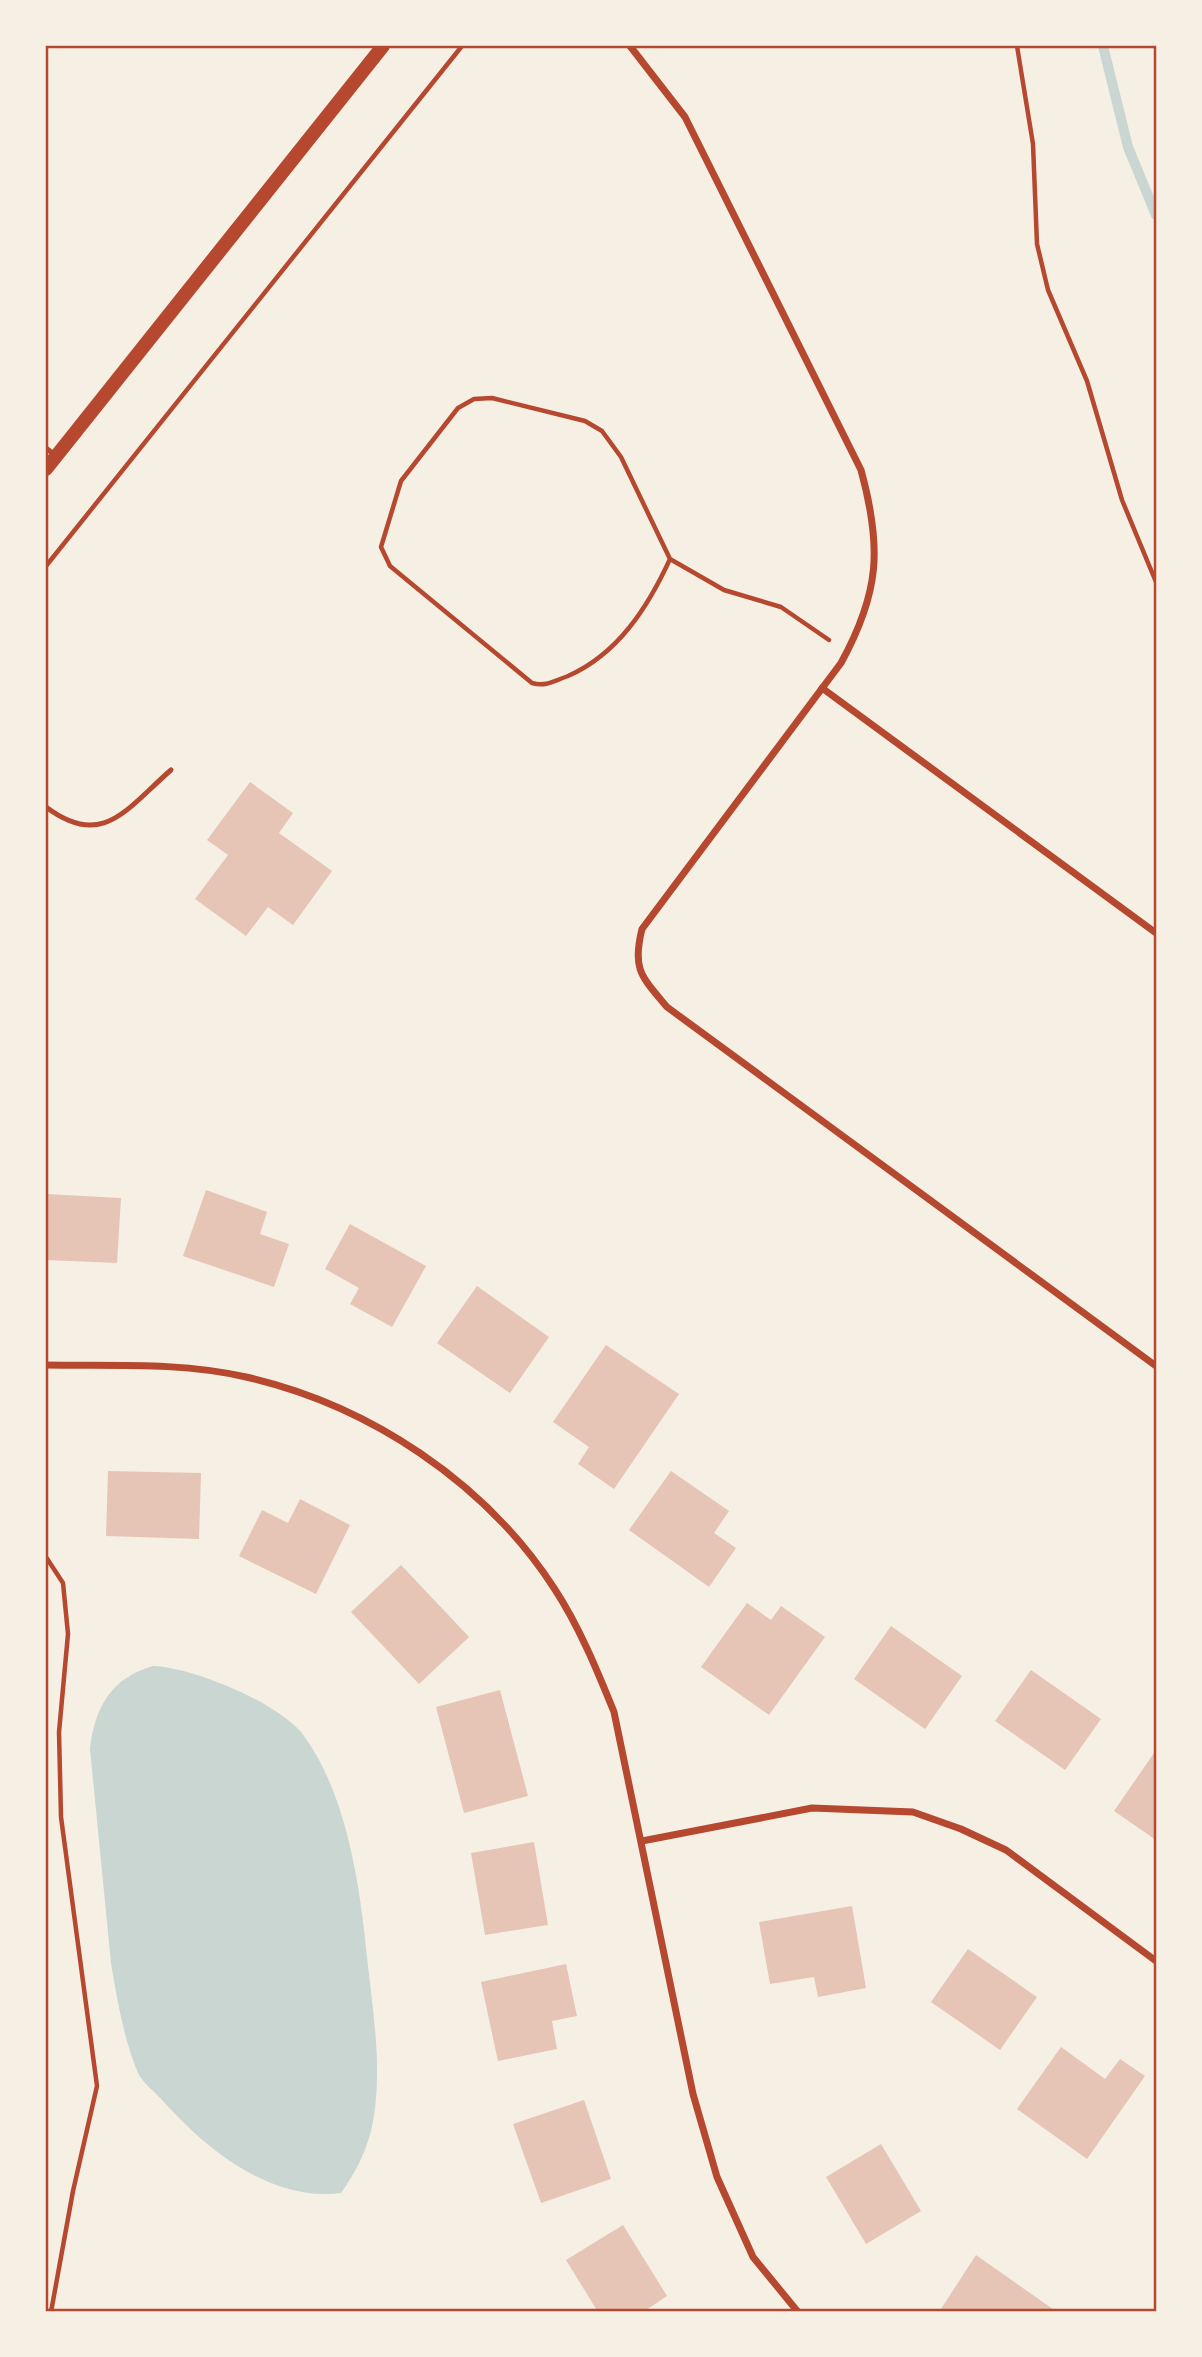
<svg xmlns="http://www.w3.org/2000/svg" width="1202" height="2357" viewBox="0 0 1202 2357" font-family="Signika,sans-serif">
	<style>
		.water { fill: #c9d6d2 }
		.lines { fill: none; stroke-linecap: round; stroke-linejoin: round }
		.stream { stroke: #c9d6d2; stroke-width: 10 }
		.building { fill: #e6c5b7 }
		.path { stroke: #b5482f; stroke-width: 4.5 }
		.service { stroke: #b5482f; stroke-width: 5 }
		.minor { stroke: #b5482f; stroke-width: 7 }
		.secondary { stroke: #b5482f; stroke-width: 14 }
		.neatline { fill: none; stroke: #b5482f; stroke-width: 2.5 }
	</style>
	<rect width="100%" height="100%" fill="#f6efe4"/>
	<path class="water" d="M153,1666c39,1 127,37 151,70 43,59 56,150 63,221 6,56 17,118 4,174 -6,23 -16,42 -30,62 -70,9 -134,-43 -178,-92 -8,-9 -20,-18 -25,-28 -14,-33 -21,-74 -27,-110l-21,-214c5,-42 21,-71 63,-83z"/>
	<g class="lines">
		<path class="stream" d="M1103,46l25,101 28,68"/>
	</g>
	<g class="building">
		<path d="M250,782l43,31 -14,20 53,38 -39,54 -25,-18 -22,29 -51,-37 33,-44 -21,-15z"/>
		<path d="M206,1190l61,22 -7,22 29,10 -15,43 -91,-31z"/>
		<path d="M46,1194l75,4 -4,65 -71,-3z"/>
		<path d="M350,1224l76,42 -34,61 -42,-23 9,-16 -34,-19z"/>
		<path d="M477,1286l72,51 -39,56 -73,-50z"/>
		<path d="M606,1345l73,49 -65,95 -36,-25 11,-17 -36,-25z"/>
		<path d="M108,1471l93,2 -2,66 -93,-3z"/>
		<path d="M671,1471l58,40 -15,22 22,15 -27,39 -80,-57z"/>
		<path d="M300,1499l50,26 -34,69 -77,-38 23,-46 26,13z"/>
		<path d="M401,1565l68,72 -50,47 -68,-72z"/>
		<path d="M747,1603l24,17 10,-14 44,31 -56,78 -68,-48z"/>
		<path d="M891,1626l71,50 -37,53 -71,-50z"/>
		<path d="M1031,1670l70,49 -36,51 -70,-49z"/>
		<path d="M500,1690l28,106 -64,17 -28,-106z"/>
		<path d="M1154,1753l2,2v85l-42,-29z"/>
		<path d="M534,1842l14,83 -63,10 -14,-82z"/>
		<path d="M852,1906l14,82 -48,9 -4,-20 -44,7 -11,-62z"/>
		<path d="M968,1949l69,48 -37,53 -69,-48z"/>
		<path d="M566,1964l11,52 -25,5 5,28 -59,12 -17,-79z"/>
		<path d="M1061,2047l44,32 15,-20 25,17 -58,83 -70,-50z"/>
		<path d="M584,2100l27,79 -70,24 -28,-79z"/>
		<path d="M881,2144l40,67 -55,33 -40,-67z"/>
		<path d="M623,2225l44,71 -24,16h-45l-32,-52z"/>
		<path d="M976,2255l81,57h-118z"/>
	</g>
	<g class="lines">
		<g class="path">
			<path d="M1017,46l16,98 4,100 11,46 39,91 35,119 34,82"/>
			<path d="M670,559c-22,48 -52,95 -102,117 -14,5 -22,11 -36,7l-142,-117 -9,-19 20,-66 57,-73 16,-9 18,-1 93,23 17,10 19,26 49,102 54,31 57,17 48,33"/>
			<path d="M46,566l416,-520"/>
			<path d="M46,1557l17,26 5,51 -9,98 2,85 36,269 -24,105 -22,121"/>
		</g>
		<g class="service">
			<path d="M46,448l10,8"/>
			<path d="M46,807c57,43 81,1 125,-37"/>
		</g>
		<g class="minor">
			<path d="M630,46l55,71 176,353c21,77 19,122 -20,193l-199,266c-10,40 -1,47 25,78l489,359"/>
			<path d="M822,688l334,245"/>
			<path d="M46,1365c66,1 135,-3 200,12 123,28 239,105 308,211 25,38 43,82 60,124l79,382 24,83 36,80 45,55"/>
			<path d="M642,1841l170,-33 101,4 48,17 45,21 150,111"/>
		</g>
		<path class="secondary" d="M46,469l337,-423"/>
	</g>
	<rect width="1202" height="2357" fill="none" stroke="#f6efe4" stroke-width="94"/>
	<rect x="47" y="47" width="1108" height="2263" class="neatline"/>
</svg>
